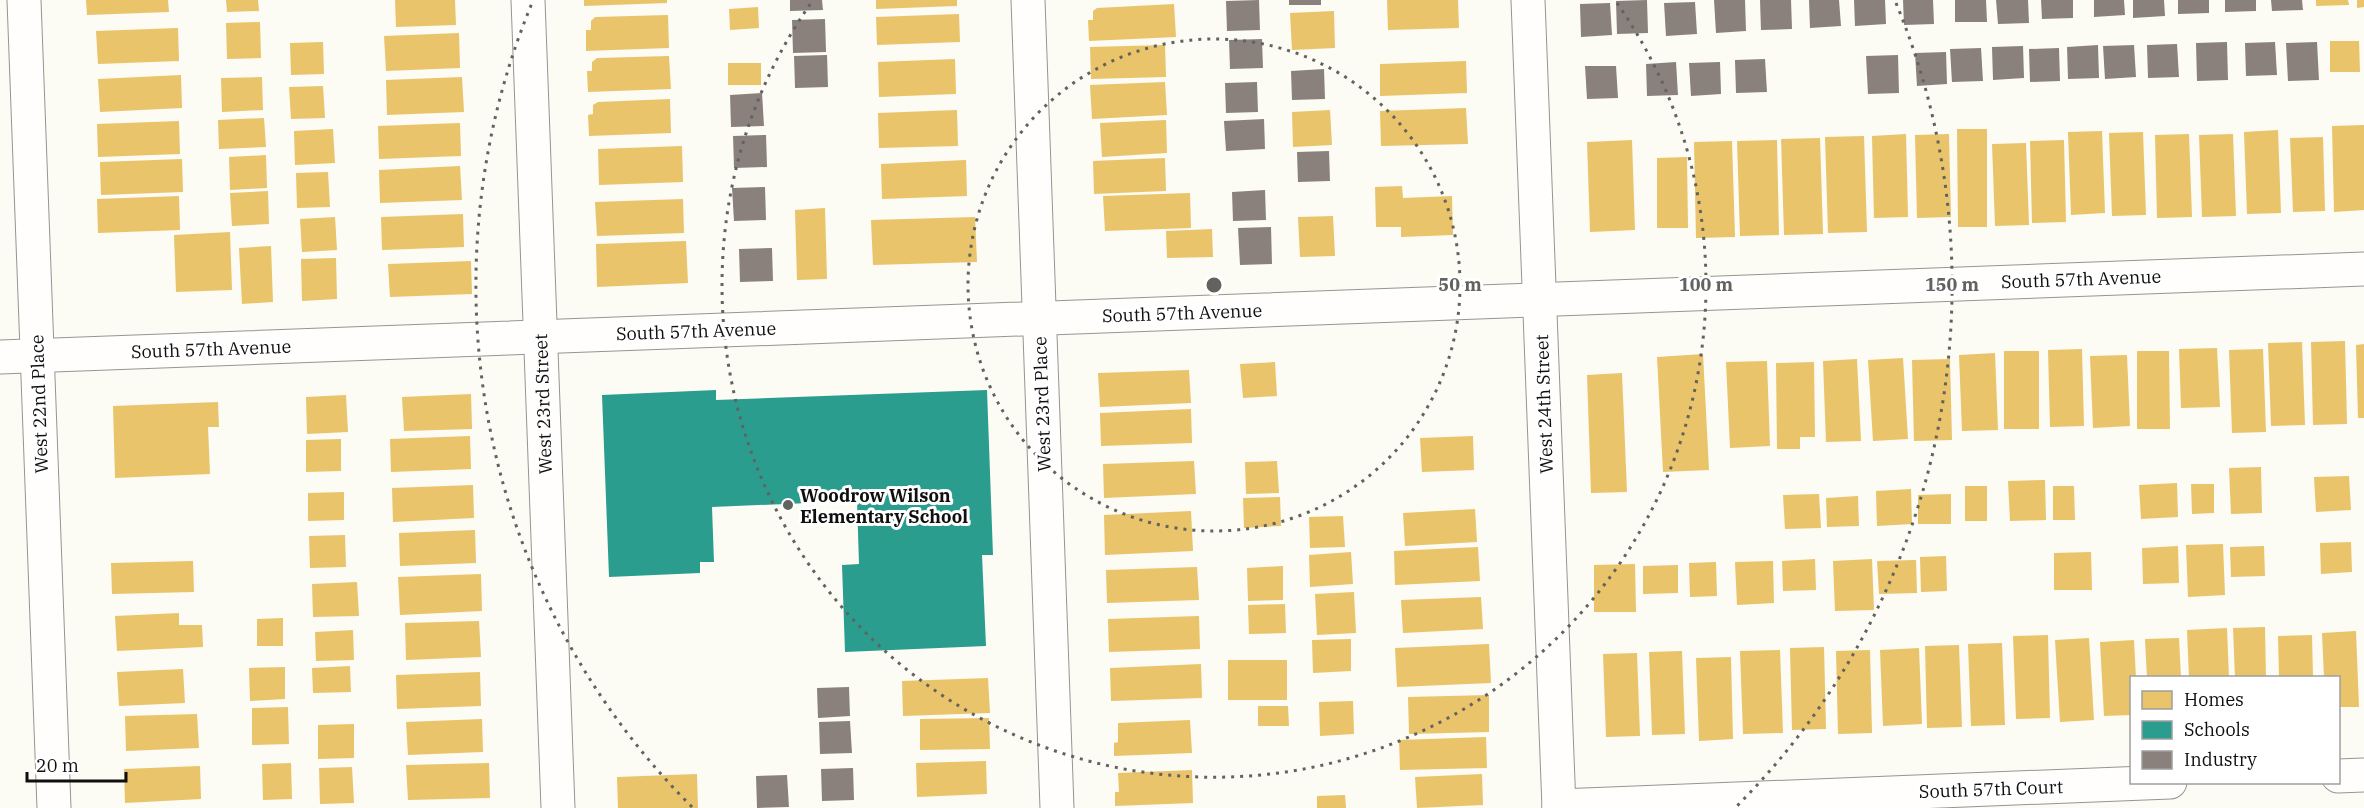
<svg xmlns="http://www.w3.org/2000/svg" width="2364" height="808" viewBox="0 0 2364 808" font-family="'IBM Plex Serif',serif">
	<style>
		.homes { fill: #e9c46a }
		.schools { fill: #2a9d8f }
		.industry { fill: #8a817c }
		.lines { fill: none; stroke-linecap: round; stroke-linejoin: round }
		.street-casing { stroke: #969592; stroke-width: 35 }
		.street { stroke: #fffefd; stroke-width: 33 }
		.ring { fill: none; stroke: #62625f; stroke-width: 3; stroke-dasharray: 3 6 }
		.poi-dot { fill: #62625f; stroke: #fff; stroke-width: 2 }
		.labels { text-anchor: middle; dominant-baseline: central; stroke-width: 6; stroke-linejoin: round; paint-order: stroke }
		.street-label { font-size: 18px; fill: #0f0f0f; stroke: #fff }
		.poi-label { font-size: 18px; font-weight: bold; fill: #0f0f0f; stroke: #fff; text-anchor: start }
		.centre { fill: #62625f; stroke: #fff; stroke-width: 3 }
		.ring-label { font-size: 18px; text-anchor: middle; font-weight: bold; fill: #62625f; stroke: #fff; stroke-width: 6; stroke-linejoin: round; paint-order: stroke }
	</style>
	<rect width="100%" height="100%" fill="#fcfbf4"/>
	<g class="homes">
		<path d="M86,0h82l1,12 -82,3z"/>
		<path d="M226,0h32l1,11 -32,1z"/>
		<path d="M395,0h60l1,25 -60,2z"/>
		<path d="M584,0h83v3l-83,3z"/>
		<path d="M876,0h81v6l-81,3z"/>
		<path d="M1387,0h71l1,28 -71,2z"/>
		<path d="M2316,0h32l1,5 -33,1z"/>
		<path d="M2357,0h7v7l-7,1z"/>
		<path d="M1174,4l2,33 -87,4 -1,-21h5v-9l4,-3z"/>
		<path d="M758,7l1,21 -29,2 -1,-21z"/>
		<path d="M1334,11l1,37 -43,2 -2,-37z"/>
		<path d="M959,14l1,28 -83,3 -1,-28z"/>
		<path d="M668,15l1,33 -83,3v-21h5v-9l4,-4z"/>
		<path d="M260,22l1,36 -34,1 -1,-36z"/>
		<path d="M178,28l1,33 -81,3 -2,-33z"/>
		<path d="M459,33l1,35 -74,3 -2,-35z"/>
		<path d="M2330,41h29l1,31h-30z"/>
		<path d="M323,42l1,32 -33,1 -1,-32z"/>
		<path d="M1165,45l1,32 -75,2 -1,-32z"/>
		<path d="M669,56l2,33 -83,3 -1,-21h5v-9l5,-4z"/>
		<path d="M955,59l1,35 -77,3 -1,-35z"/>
		<path d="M1466,61l1,32 -87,3v-32z"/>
		<rect x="728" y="63" width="33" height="22"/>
		<path d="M181,75l1,33 -82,4 -2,-33z"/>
		<path d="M262,77l1,33 -41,2 -1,-34z"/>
		<path d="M462,77l2,35 -77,3 -1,-35z"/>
		<path d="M1165,82l2,33 -75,4 -2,-34z"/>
		<path d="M323,86l2,32 -34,1 -2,-32z"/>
		<path d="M670,99l1,34 -82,3 -1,-21 5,-1v-9l5,-3z"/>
		<path d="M1466,108l2,36 -87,2 -1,-35z"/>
		<path d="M957,110l1,36 -79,2 -1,-35z"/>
		<path d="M1330,110l2,35 -39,2 -1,-35z"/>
		<path d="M264,118l2,29 -47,2 -1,-29z"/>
		<path d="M1166,120l1,33 -65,4 -2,-34z"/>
		<path d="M179,121l1,33 -82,3 -1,-33z"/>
		<path d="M460,123l1,33 -82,3 -1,-33z"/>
		<path d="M2364,125v85l-30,2 -2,-86z"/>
		<path d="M333,129l2,34 -40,2 -1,-34z"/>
		<path d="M1957,129h30v98h-29z"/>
		<path d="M2278,130l3,83 -34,1 -3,-82z"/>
		<path d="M2102,131l3,82 -34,2 -3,-83z"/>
		<path d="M2143,132l3,83 -34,1 -3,-83z"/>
		<path d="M1906,134l2,83 -34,1 -2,-82z"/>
		<path d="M1949,134l2,83 -34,1 -2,-83z"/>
		<path d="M2189,134l3,83 -35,1 -2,-83z"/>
		<path d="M2233,134l3,82 -34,1 -3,-82z"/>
		<path d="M1864,136l3,96 -39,1 -3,-96z"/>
		<path d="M2323,137l2,74 -32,1 -3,-74z"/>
		<path d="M1820,138l3,96 -39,1 -3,-96z"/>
		<path d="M1632,140l3,90 -45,2 -3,-90z"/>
		<path d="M1777,140l2,95 -39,1 -3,-95z"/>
		<path d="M2064,140l2,82 -34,1 -2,-82z"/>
		<path d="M1732,141l3,96 -39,1 -2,-96z"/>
		<path d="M2026,143l3,82 -34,1 -3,-82z"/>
		<path d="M682,146l1,36 -84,3 -1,-36z"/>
		<path d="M266,155l1,33 -37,2 -1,-33z"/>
		<path d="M1687,157l1,71h-31v-70z"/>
		<path d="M1165,158l1,33 -72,3 -1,-33z"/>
		<path d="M182,159l1,33 -82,3 -1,-33z"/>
		<path d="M966,160l1,36 -85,3 -1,-35z"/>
		<path d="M460,166l2,34 -82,3 -1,-33z"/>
		<path d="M328,172l2,35 -33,1 -1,-35z"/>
		<path d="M1402,186l1,12 49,-2 1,39 -52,2v-10h-25l-1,-40z"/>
		<path d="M268,191l1,33 -37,2 -2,-33z"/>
		<path d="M1190,193l1,35 -86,3 -2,-35z"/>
		<path d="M179,196l1,34 -82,3 -1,-34z"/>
		<path d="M683,199l1,34 -87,3 -2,-34z"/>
		<path d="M825,208l2,71 -30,1 -2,-70z"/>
		<path d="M463,214l1,33 -82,3 -1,-33z"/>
		<path d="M1333,216l2,40 -35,1 -2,-40z"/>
		<path d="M335,217l2,33 -35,2 -2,-33z"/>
		<path d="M975,217l2,45 -104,3 -2,-45z"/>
		<path d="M1212,229l1,28 -46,1 -1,-27z"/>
		<path d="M230,232l2,58 -56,2 -2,-57z"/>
		<path d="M686,241l2,42 -91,4 -1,-43z"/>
		<path d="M271,246l2,56 -31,2 -3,-56z"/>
		<path d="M336,258l1,41 -35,2 -1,-42z"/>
		<path d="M471,261l1,33 -82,3 -2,-33z"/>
		<path d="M2345,341l2,83 -34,1 -2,-83z"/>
		<path d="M2302,342l3,83 -34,1 -3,-83z"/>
		<path d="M2364,344v74h-6l-2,-73z"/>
		<path d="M2217,348l3,59 -39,1 -2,-59z"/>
		<path d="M2082,349l2,77 -34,1 -2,-77z"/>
		<path d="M2263,349l3,83 -34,1 -3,-83z"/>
		<rect x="2004" y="351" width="35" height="78"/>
		<path d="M2137,351h32l1,78h-33z"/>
		<path d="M1995,353l3,77 -36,1 -3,-76z"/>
		<path d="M1703,354l6,116 -46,2 -6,-115z"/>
		<path d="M2127,355l3,71 -37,2 -3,-72z"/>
		<path d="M1903,358l5,81 -35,2 -5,-81z"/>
		<path d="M1857,359l4,82 -35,1 -3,-81z"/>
		<path d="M1950,359l2,81 -38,1 -2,-81z"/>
		<path d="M1767,361l3,85 -40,2 -4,-86z"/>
		<path d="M1275,362l2,34 -34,2 -3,-34z"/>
		<path d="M1814,362l1,75h-15v12h-23l-1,-86z"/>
		<path d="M1189,370l2,33 -91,4 -2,-34z"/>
		<path d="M1622,373l5,119 -36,1 -4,-118z"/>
		<path d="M471,394l1,35 -68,2 -2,-34z"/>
		<path d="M346,395l2,37 -41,2 -1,-37z"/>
		<path d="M218,402l1,25h-11l2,47 -95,4 -2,-72z"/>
		<path d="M1191,409l1,34 -91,3 -1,-33z"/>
		<path d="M470,436l1,33 -80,3 -1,-33z"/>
		<path d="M1473,436l1,34 -52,2 -2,-34z"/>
		<path d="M341,439v32l-35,1v-32z"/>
		<path d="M1194,461l2,33 -92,4 -1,-34z"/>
		<path d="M1277,461l2,32 -33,1 -1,-32z"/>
		<path d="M2261,467l1,46 -31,1 -2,-46z"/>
		<path d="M2349,476l2,34 -35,2 -2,-35z"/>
		<path d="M2045,480l1,40 -36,1 -2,-40z"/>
		<path d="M2177,483l1,34 -37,2 -2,-34z"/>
		<path d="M2191,484h23v29l-22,1z"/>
		<path d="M473,485l1,33 -81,4 -1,-34z"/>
		<rect x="1965" y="486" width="22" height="35"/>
		<path d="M2053,486h21l1,34h-22z"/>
		<path d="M1911,489l1,35 -35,2 -1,-35z"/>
		<path d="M344,492v28l-36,1v-28z"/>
		<path d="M1819,494l2,34 -36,1 -2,-34z"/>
		<path d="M1951,494v30h-33v-29z"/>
		<path d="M1858,496l1,30 -32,1 -1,-29z"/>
		<path d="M1280,497l1,29 -37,2 -1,-30z"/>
		<path d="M1475,509l2,33 -72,4 -2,-33z"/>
		<path d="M1191,511l2,40 -88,4 -1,-40z"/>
		<path d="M1343,516l2,31 -35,1 -1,-31z"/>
		<path d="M475,530l1,33 -76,3 -1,-33z"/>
		<path d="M345,535l1,32 -36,1 -1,-32z"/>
		<path d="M2351,542l1,30 -31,2 -1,-31z"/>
		<path d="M2223,544l2,51 -37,2 -2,-52z"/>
		<path d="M2178,546l1,37 -36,1 -1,-36z"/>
		<path d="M2264,546l1,30 -34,1 -1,-30z"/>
		<path d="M1478,547l2,34 -85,4 -1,-34z"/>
		<path d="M1351,552l2,32 -43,3 -1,-32z"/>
		<path d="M2091,552l1,38h-38v-37z"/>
		<path d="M1946,556l1,35 -26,1 -1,-35z"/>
		<path d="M1815,559l1,31 -33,1 -1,-30z"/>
		<path d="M1872,559l2,51 -39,1 -2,-50z"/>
		<path d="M1916,560l1,33 -38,1 -2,-33z"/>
		<path d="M193,561l1,31 -82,2 -1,-31z"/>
		<path d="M1773,561l1,42 -37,2 -2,-43z"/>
		<path d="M1716,562l1,34 -27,1 -1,-34z"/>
		<path d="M1635,564l1,48h-42v-47z"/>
		<path d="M1678,565v28l-35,1v-28z"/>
		<path d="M1283,566v34l-35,1 -1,-33z"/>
		<path d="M1197,567l2,33 -92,3 -1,-33z"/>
		<path d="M481,574l1,37 -82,4 -2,-38z"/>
		<path d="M357,582l2,34 -46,1 -1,-33z"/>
		<path d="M1354,592l2,41 -39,2 -2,-41z"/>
		<path d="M1481,597l2,32 -80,4 -2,-33z"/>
		<path d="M1285,604l1,29 -37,1 -1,-29z"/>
		<path d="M179,613v12h23l1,22 -86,4 -2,-35z"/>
		<path d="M1199,616l1,33 -91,3 -1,-33z"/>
		<path d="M283,618v28h-26v-27z"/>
		<path d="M479,621l2,36 -75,3 -1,-37z"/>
		<path d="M2265,627l1,51h-31l-2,-50z"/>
		<path d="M2227,628l2,50h-40l-2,-48z"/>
		<path d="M353,630l1,30 -38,1 -1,-29z"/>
		<path d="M2356,631l3,76h-21v-29h-14l-2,-45z"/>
		<path d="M2048,635l2,83 -34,1 -3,-83z"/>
		<path d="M2312,635l1,43h-34l-1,-42z"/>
		<path d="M2089,638l5,82 -34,2 -5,-82z"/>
		<path d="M2179,638l2,40h-34l-2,-39z"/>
		<path d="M1351,639v32l-38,2 -1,-33z"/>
		<path d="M2134,640l2,38h-4v37l-28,1 -4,-74z"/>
		<path d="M2002,643l3,82 -34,1 -3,-82z"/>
		<path d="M1489,644l2,39 -94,4 -2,-39z"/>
		<path d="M1959,645l3,82 -35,1 -2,-82z"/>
		<path d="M1824,647l2,82 -34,1 -2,-82z"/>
		<path d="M1919,648l3,76 -39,2 -3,-76z"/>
		<path d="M1780,650l3,83 -40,1 -3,-83z"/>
		<path d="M1870,650l2,83 -34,1 -2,-83z"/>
		<path d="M1682,651l3,83 -33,1 -3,-83z"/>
		<path d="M1637,653l3,83 -34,1 -3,-83z"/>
		<path d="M1731,657l2,82 -34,2 -3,-83z"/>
		<rect x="1228" y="660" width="59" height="40"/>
		<path d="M1201,664l1,34 -91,3 -1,-33z"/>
		<path d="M350,666l1,26 -38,1 -1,-25z"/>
		<path d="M285,667v32l-35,2 -1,-33z"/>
		<path d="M183,669l2,34 -66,3 -2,-34z"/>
		<path d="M480,672l1,34 -84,3 -1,-34z"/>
		<path d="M988,678l2,35 -87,3 -1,-35z"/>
		<path d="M1489,695v37l-80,2 -1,-37z"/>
		<path d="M1353,701l1,33 -34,2 -1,-34z"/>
		<path d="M1258,706h30l1,20h-31z"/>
		<path d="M288,707l1,37 -37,1v-37z"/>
		<path d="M197,714l2,34 -73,3 -1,-35z"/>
		<path d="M989,718l1,31 -70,1v-31z"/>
		<path d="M482,719l1,33 -75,3 -2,-33z"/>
		<path d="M1190,720l2,33 -78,3v-13l4,-1v-19z"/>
		<path d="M354,724v34l-36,1v-34z"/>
		<path d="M1486,737l1,31 -87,2 -1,-30z"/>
		<path d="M986,761l1,33 -70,3 -1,-34z"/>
		<path d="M291,763l1,36 -29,1 -1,-36z"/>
		<path d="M489,763l1,35 -82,2 -2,-35z"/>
		<path d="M200,766l1,33 -76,4 -1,-34z"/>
		<path d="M352,767l2,36 -34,1 -1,-36z"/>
		<path d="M1192,770l1,33 -78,3v-14h4l-1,-19z"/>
		<path d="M697,774l1,34h-80l-1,-31z"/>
		<path d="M1482,774l1,31 -66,3 -2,-31z"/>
		<path d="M1345,795l1,13h-29v-12z"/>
	</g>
	<path class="schools" d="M716,390v10l271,-10 6,165h-11l4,91 -141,6 -3,-87 17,-1 -2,-63 -145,6 2,55h-14v11l-91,4 -7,-182z"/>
	<g class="industry">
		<path d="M790,0h32l1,10 -33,1z"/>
		<path d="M1259,0l1,30 -33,1 -1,-30z"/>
		<rect x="1289" y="0" width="32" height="5"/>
		<path d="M1647,0l1,33 -31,1 -1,-33z"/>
		<path d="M1714,0h31l1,31 -30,2z"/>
		<path d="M1760,0h31l1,29 -31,1z"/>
		<path d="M1809,0h30l2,26 -31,2z"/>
		<path d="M1854,0h31l1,24 -31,2z"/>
		<path d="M1903,0h30l1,24 -30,1z"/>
		<path d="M1955,0h31l1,22h-32z"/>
		<path d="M1996,0h32l1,23 -31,1z"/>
		<path d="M2041,0h32v18l-31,1z"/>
		<path d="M2094,0h30l1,15 -31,2z"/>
		<path d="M2133,0h31l1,16 -32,2z"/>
		<path d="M2178,0h31v13l-31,1z"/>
		<path d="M2225,0h31v11l-31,1z"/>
		<path d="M2271,0h31l1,10 -31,1z"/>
		<path d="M1695,2l2,32 -31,2 -2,-33z"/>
		<path d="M1610,3l2,32 -31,2 -1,-33z"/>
		<path d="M825,19l1,33 -33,1 -1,-33z"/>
		<path d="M1262,39l1,29 -33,1 -1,-29z"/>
		<path d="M2227,42l1,38 -31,1 -1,-38z"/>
		<path d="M2275,42l2,33 -31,1 -1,-33z"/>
		<path d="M2317,42l2,38 -31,1 -2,-38z"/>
		<path d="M2177,44l2,33 -31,1 -1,-33z"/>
		<path d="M2098,45l1,33 -31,1 -1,-32z"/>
		<path d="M2134,45l2,32 -31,2 -2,-33z"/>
		<path d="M2023,46l1,32 -31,2 -1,-33z"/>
		<path d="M1981,48l2,33 -31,1 -2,-33z"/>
		<path d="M2059,48l1,33 -30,1 -1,-33z"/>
		<path d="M1946,52l1,32 -30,2 -2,-33z"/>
		<path d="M827,55l1,32 -33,1 -1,-32z"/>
		<path d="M1898,55l1,38 -31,1 -2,-38z"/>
		<path d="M1765,59l2,33 -31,1 -1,-33z"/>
		<path d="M1676,62l2,33 -31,1 -1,-32z"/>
		<path d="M1720,62l1,32 -30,2 -2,-33z"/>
		<path d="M1585,66h31l2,32 -31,1z"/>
		<path d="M1324,69l1,30 -33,1 -1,-29z"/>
		<path d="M1257,82l1,30 -32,1 -1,-30z"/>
		<path d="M762,93l2,33 -33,1 -1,-32z"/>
		<path d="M1264,119l1,30 -39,2 -2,-30z"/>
		<path d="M766,135l1,32 -33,1 -1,-32z"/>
		<path d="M1329,151l1,30 -32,1 -1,-30z"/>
		<path d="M765,187l1,33 -32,1 -2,-33z"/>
		<path d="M1265,190l1,30 -33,1 -1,-29z"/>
		<path d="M1271,227l1,37 -32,1 -2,-37z"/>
		<path d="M772,248l1,33 -33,1 -1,-33z"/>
		<path d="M849,687l1,29 -32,2 -1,-30z"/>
		<path d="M850,721l2,32 -32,1 -1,-32z"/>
		<path d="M853,768l1,32 -32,1 -1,-32z"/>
		<path d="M787,775l2,32 -32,1 -1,-32z"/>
	</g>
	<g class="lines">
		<defs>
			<g id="street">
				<path d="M24,0l30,808"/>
				<path d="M528,0l30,808"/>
				<path d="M1028,0l29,808"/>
				<path d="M1528,0l31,808"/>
				<path d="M0,357l2364,-88"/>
				<path d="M2338,776l26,-1"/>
				<path d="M1559,806l611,-24"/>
			</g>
		</defs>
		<use href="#street" class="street-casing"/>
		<use href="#street" class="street"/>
	</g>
	<g class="ring">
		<circle cx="1214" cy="285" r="246"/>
		<path d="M1617 3A492 492 0 1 1 811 3"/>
		<path d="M692 807A738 738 0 0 1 532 3M1896 3A738 738 0 0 1 1736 807"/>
	</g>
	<circle class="poi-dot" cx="788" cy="505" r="6"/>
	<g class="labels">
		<g class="street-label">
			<text transform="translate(2081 279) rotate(-2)">South 57th Avenue</text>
			<text transform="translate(1182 313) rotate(-2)">South 57th Avenue</text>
			<text transform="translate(696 331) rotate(-2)">South 57th Avenue</text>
			<text transform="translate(211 349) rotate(-2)">South 57th Avenue</text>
			<text transform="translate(39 404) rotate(-92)">West 22nd Place</text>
			<text transform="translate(543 404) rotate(-92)">West 23rd Street</text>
			<text transform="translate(1042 404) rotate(-92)">West 23rd Place</text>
			<text transform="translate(1544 404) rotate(-92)">West 24th Street</text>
			<text transform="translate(1991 789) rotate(-2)">South 57th Court</text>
		</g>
		<g class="poi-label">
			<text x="800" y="495">Woodrow Wilson<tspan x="800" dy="21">Elementary School</tspan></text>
		</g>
	</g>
	<circle cx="1214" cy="285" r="9" class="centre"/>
	<g class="ring-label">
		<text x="1460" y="291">50 m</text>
		<text x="1706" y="291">100 m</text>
		<text x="1952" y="291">150 m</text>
	</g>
	<rect x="2130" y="676" width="210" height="108" fill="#ffffff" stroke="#9f9f9f" stroke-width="1.5"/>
	<rect x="2142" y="691" width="30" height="18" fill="#e9c46a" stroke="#9f9f9f" stroke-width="1.5"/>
	<text x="2184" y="706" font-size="18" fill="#0f0f0f">Homes</text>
	<rect x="2142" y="721" width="30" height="18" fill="#2a9d8f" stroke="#9f9f9f" stroke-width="1.5"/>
	<text x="2184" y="736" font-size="18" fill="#0f0f0f">Schools</text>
	<rect x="2142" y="751" width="30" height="18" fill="#8a817c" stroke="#9f9f9f" stroke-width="1.5"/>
	<text x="2184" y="766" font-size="18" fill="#0f0f0f">Industry</text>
	<path d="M27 772v9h99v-9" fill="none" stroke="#0f0f0f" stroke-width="3"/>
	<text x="36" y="772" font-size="18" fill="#0f0f0f" stroke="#ffffff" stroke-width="4.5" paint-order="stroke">20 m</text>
</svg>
